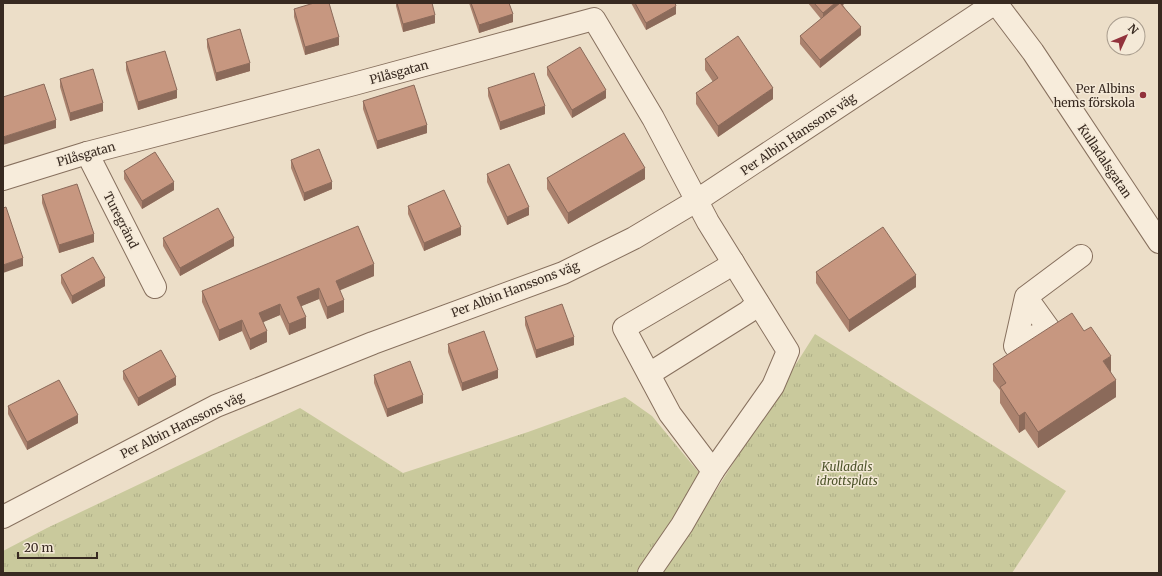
<svg xmlns="http://www.w3.org/2000/svg" width="1162" height="576" viewBox="0 0 1162 576" font-family="Merriweather,serif">
	<style>
		.park { fill: url(#park-tufts) }
		.lines { fill: none; stroke-linecap: round; stroke-linejoin: round }
		.minor-casing { stroke: #87705e; stroke-width: 24 }
		.minor { stroke: #f7ecdb; stroke-width: 22 }
		.wall { fill: #ab826e }
		.shaded-wall { fill: #8b6a5a }
		.building { fill: #c79780; stroke: #8b6a5a }
		.poi-dot { fill: #92323c; stroke: #f4e9d7; stroke-width: 1.5 }
		.labels { text-anchor: middle; dominant-baseline: central; stroke-width: 3; stroke-linejoin: round; paint-order: stroke }
		.street-label { font-size: 12px; fill: #382a21; stroke: #f4e9d7 }
		.poi-label { font-size: 12px; fill: #382a21; stroke: #f4e9d7; text-anchor: end }
		.park-label { font-size: 12px; font-style: italic; fill: #4c5329; stroke: #f4e9d7 }
	</style>
	<defs>
		<pattern id="park-tufts" width="24" height="20" patternUnits="userSpaceOnUse"><rect width="24" height="20" fill="#c9c99c"/><path d="M3 7l-1-3M5 7V3M7 7l1-3M15 17l-1-3M17 17v-4M19 17l1-3" fill="none" stroke="#adad86"/></pattern>
	</defs>
	<rect width="100%" height="100%" fill="#ecdec8"/>
	<path class="park" d="M815,334l251,157 -54,82h-1009v-22l44,-23 253,-120 103,65 125,-41 97,-35 27,19 63,76z"/>
	<g class="lines">
		<defs>
			<g id="minor">
				<path d="M996,3l37,49 126,190"/>
				<path d="M87,153l68,134"/>
				<path d="M3,179l84,-26 267,-69 240,-65 59,99 55,104 80,129 -15,35 -60,85 -31,54 -33,48"/>
				<path d="M1026,297l23,32 -34,17 11,-49 55,-41"/>
				<path d="M649,374l99,-62 10,-9"/>
				<path d="M713,471l-43,-57 -46,-86 99,-58 10,-8"/>
				<path d="M3,517l213,-111 157,-63 190,-70 71,-35 62,-37 299,-198"/>
			</g>
		</defs>
		<use href="#minor" class="minor-casing"/>
		<use href="#minor" class="minor"/>
	</g>
	<g class="wall">
		<path d="M396,3h36l3,20 -32,9 -7,-26z"/>
		<path d="M469,3h40l4,19 -34,11z"/>
		<path d="M631,3h44l1,11 -30,16z"/>
		<path d="M808,3h37l-2,2 18,30 -41,33 -20,-24v-8l21,-17z"/>
		<path d="M294,9l45,36 -34,10 -11,-38z"/>
		<path d="M207,39l43,32 -34,10 -9,-34z"/>
		<path d="M705,59l68,40 -55,38 -22,-33v-11l17,-11 -8,-12z"/>
		<path d="M126,62l51,36 -39,12 -12,-40z"/>
		<path d="M547,67l59,31 -34,20 -25,-43z"/>
		<path d="M60,79l43,32 -33,10 -10,-34z"/>
		<path d="M488,88l57,26 -45,16 -12,-34z"/>
		<path d="M363,101l64,32 -50,16 -14,-40z"/>
		<path d="M291,160l41,29 -28,12 -13,-33z"/>
		<path d="M124,171l50,19 -32,19 -18,-30z"/>
		<path d="M487,174l42,41 -22,10 -20,-43z"/>
		<path d="M547,178l98,1 -77,45 -21,-35z"/>
		<path d="M42,195l52,47 -35,11 -17,-50z"/>
		<path d="M408,206l53,29 -37,16 -16,-37z"/>
		<path d="M163,238l71,8 -54,30 -17,-30z"/>
		<path d="M816,272l100,15 -67,45 -33,-49z"/>
		<path d="M61,275l44,11 -33,18 -11,-21z"/>
		<path d="M374,276l-35,14 5,22 -17,7 -8,-20 -18,7 5,22 -17,7 -9,-20 -17,7 4,20 -17,8 -8,-19 -23,10 -17,-39v-11z"/>
		<path d="M525,317l49,28 -38,13 -11,-33z"/>
		<path d="M448,344l50,34 -36,13 -14,-39z"/>
		<path d="M993,364l118,8 5,25 -78,51 -13,-19 -6,4 -19,-30v-13l-7,-9z"/>
		<path d="M123,371l53,14 -38,21 -15,-27z"/>
		<path d="M374,375l49,28 -36,14 -13,-34z"/>
		<path d="M8,406l70,17 -51,27 -19,-36z"/>
	</g>
	<g class="shaded-wall">
		<path d="M835,3h10l-22,18v-8z"/>
		<path d="M676,6v8l-30,16v-7z"/>
		<path d="M513,14v8l-34,11v-8z"/>
		<path d="M435,15v8l-32,9v-8z"/>
		<path d="M861,27v8l-41,33v-8z"/>
		<path d="M339,37v8l-34,10v-8z"/>
		<path d="M250,63v8l-34,10v-8z"/>
		<path d="M773,88v11l-55,38v-11z"/>
		<path d="M177,90v8l-39,12v-8z"/>
		<path d="M606,90v8l-34,20v-8z"/>
		<path d="M103,103v8l-33,10v-8z"/>
		<path d="M545,106v8l-45,16v-8z"/>
		<path d="M56,120v8l-53,17v-8z"/>
		<path d="M427,125v8l-50,16v-8z"/>
		<path d="M645,168v11l-77,45v-11z"/>
		<path d="M174,182v8l-32,19v-8z"/>
		<path d="M332,182v7l-28,12v-8z"/>
		<path d="M529,207v8l-22,10v-8z"/>
		<path d="M461,227v8l-37,16v-8z"/>
		<path d="M94,234v8l-35,11v-8z"/>
		<path d="M234,238v8l-54,30v-8z"/>
		<path d="M23,258v8l-20,7v-8z"/>
		<path d="M374,264v12l-38,16v-11z"/>
		<path d="M916,275v12l-67,45v-12z"/>
		<path d="M105,278v8l-33,18v-8z"/>
		<path d="M319,288v11l-22,9v-11z"/>
		<path d="M344,300v12l-17,7v-12z"/>
		<path d="M280,304v11l-21,9v-11z"/>
		<path d="M306,317v11l-17,7v-11z"/>
		<path d="M242,320v11l-23,10v-11z"/>
		<path d="M267,331v11l-17,8v-11z"/>
		<path d="M574,337v8l-38,13v-8z"/>
		<path d="M1111,356v17l-8,-12z"/>
		<path d="M498,370v8l-36,13v-8z"/>
		<path d="M176,377v8l-38,21v-8z"/>
		<path d="M1116,380v17l-78,51v-16z"/>
		<path d="M423,395v8l-36,14v-8z"/>
		<path d="M1025,412v17l-6,4v-17z"/>
		<path d="M78,415v8l-51,27v-8z"/>
	</g>
	<g class="building">
		<path d="M314,3h15l10,34 -34,10 -11,-38z"/>
		<path d="M397,3h35l3,12 -32,9z"/>
		<path d="M471,3h38l4,11 -34,11z"/>
		<path d="M635,3h40l1,3 -30,17z"/>
		<path d="M814,3h21l-12,10z"/>
		<path d="M840,3l21,24 -41,33 -20,-24z"/>
		<path d="M240,29l10,34 -34,10 -9,-34z"/>
		<path d="M738,36l35,52 -55,38 -22,-33 22,-15 -13,-19z"/>
		<path d="M580,47l26,43 -34,20 -25,-43z"/>
		<path d="M165,51l12,39 -39,12 -12,-40z"/>
		<path d="M93,69l10,34 -33,10 -10,-34z"/>
		<path d="M534,73l11,33 -45,16 -12,-34z"/>
		<path d="M44,84l12,36 -53,17v-40z"/>
		<path d="M414,85l13,40 -50,16 -14,-40z"/>
		<path d="M624,133l21,35 -77,45 -21,-35z"/>
		<path d="M319,149l13,33 -28,11 -13,-33z"/>
		<path d="M155,152l19,30 -32,19 -18,-30z"/>
		<path d="M509,164l20,43 -22,10 -20,-43z"/>
		<path d="M77,184l17,50 -35,11 -17,-50z"/>
		<path d="M444,190l17,37 -37,16 -16,-37z"/>
		<path d="M6,207l17,51 -20,7v-57z"/>
		<path d="M218,208l16,30 -54,30 -17,-30z"/>
		<path d="M358,226l16,38 -38,17 8,19 -17,7 -8,-19 -22,9 9,20 -17,7 -9,-20 -21,9 8,18 -17,8 -8,-19 -23,10 -17,-39z"/>
		<path d="M883,227l33,48 -67,45 -33,-48z"/>
		<path d="M93,257l12,21 -33,18 -11,-21z"/>
		<path d="M562,304l12,33 -38,13 -11,-33z"/>
		<path d="M1072,313l12,18 7,-4 20,29 -8,5 13,19 -78,52 -13,-20 -6,4 -19,-29 6,-4 -13,-19z"/>
		<path d="M484,331l14,39 -36,13 -14,-39z"/>
		<path d="M161,350l15,27 -38,21 -15,-27z"/>
		<path d="M410,361l13,34 -36,14 -13,-34z"/>
		<path d="M59,380l19,35 -51,27 -19,-36z"/>
	</g>
	<circle class="poi-dot" cx="1143" cy="95" r="4"/>
	<g class="labels">
		<g class="street-label">
			<text transform="translate(399 72) rotate(-15)">Pilåsgatan</text>
			<text transform="translate(798 134) rotate(-34)">Per Albin Hanssons väg</text>
			<text transform="translate(86 154) rotate(-16)">Pilåsgatan</text>
			<text transform="translate(1105 161) rotate(56)">Kulladalsgatan</text>
			<text transform="translate(121 220) rotate(63)">Turegränd</text>
			<text transform="translate(515 289) rotate(-21)">Per Albin Hanssons väg</text>
			<text transform="translate(182 425) rotate(-26)">Per Albin Hanssons väg</text>
		</g>
		<g class="poi-label">
			<text x="1135" y="88">Per Albins<tspan x="1135" dy="14">hems förskola</tspan></text>
		</g>
		<g class="park-label">
			<text x="847" y="466">Kulladals<tspan x="847" dy="14">idrottsplats</tspan></text>
		</g>
	</g>
	<rect width="1162" height="576" fill="none" stroke="#382a21" stroke-width="8"/>
	<g transform="translate(1126 36) rotate(46)"><circle r="19" fill="#f4e9d7" stroke="#a99d8e"/>
	<path d="M0-3L7 15L0 10L-7 15Z" fill="#92323c"/>
	<text y="-6" font-size="11" font-weight="bold" text-anchor="middle" fill="#382a21">N</text>
	</g>
	<path d="M18 552v6h79v-6" fill="none" stroke="#382a21" stroke-width="2"/>
	<text x="24" y="552" font-size="12" fill="#382a21" stroke="#f4e9d7" stroke-width="3" paint-order="stroke">20 m</text>
</svg>
